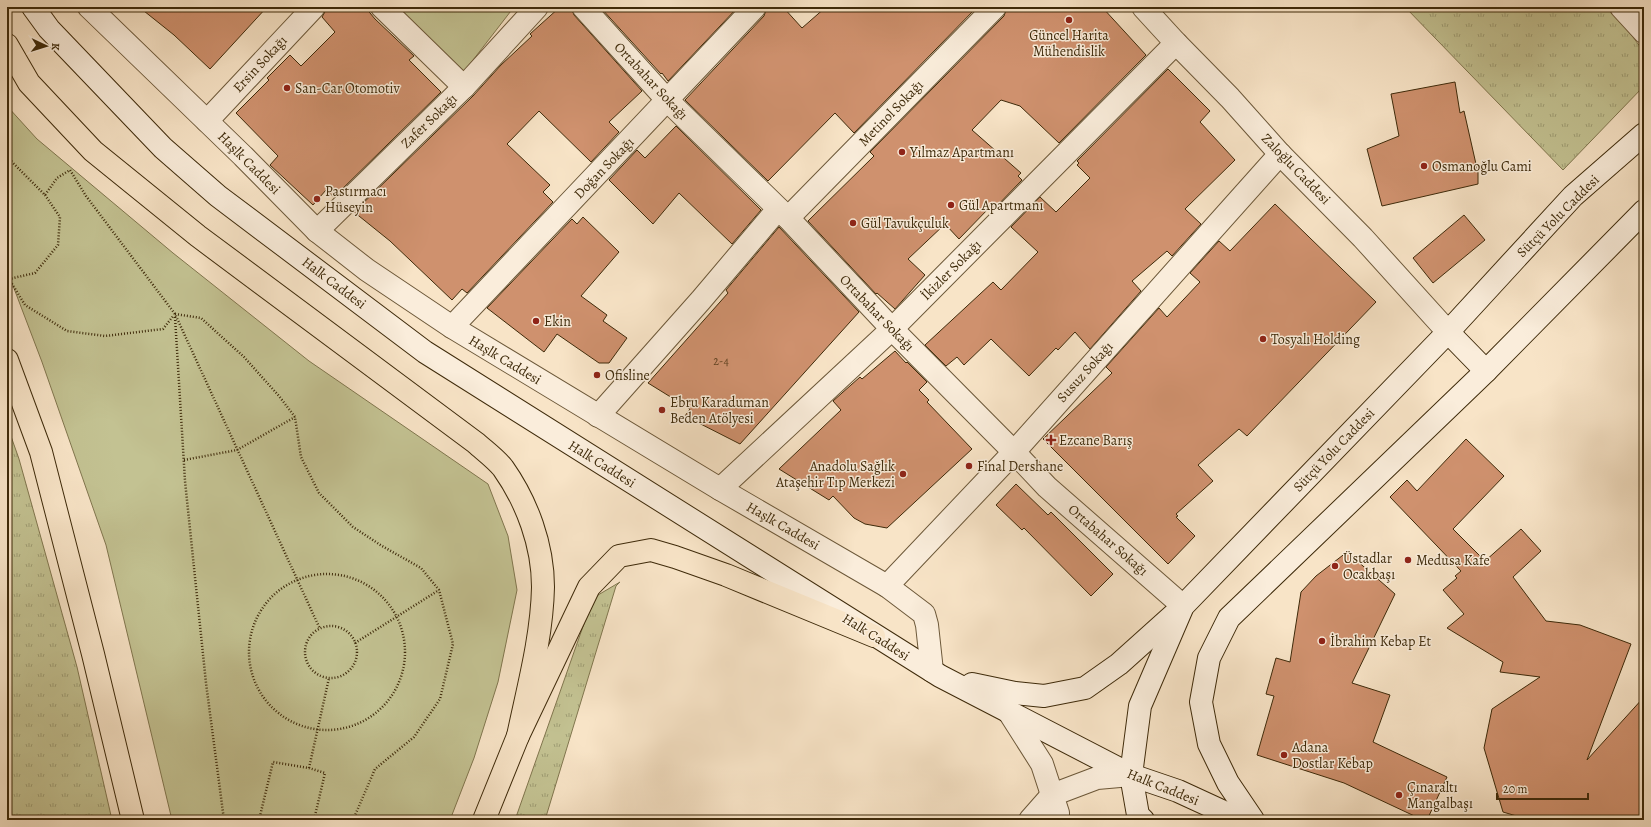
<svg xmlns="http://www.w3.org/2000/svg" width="1651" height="827" viewBox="0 0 1651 827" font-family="Alegreya,serif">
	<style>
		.grass { fill: url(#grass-tufts); stroke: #80764e }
		.park { fill: #c3c292; stroke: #80764e }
		.building { fill: #cf916e; stroke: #3e2a0a }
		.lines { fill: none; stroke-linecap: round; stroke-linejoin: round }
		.minor-casing { stroke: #6c5839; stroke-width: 24 }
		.tertiary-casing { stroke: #6c5839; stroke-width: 24 }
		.secondary-casing { stroke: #3e2a0a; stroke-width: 24 }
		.motorway-casing { stroke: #3e2a0a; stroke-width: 24 }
		.path { stroke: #3e2a0a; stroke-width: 2.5; stroke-dasharray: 1 2; stroke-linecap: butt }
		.minor { stroke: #faeddb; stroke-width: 22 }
		.tertiary { stroke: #faeddb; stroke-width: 22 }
		.secondary { stroke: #faeddb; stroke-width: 22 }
		.motorway { stroke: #f8e4c7; stroke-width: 22 }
		.poi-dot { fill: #8f2418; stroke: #faeddb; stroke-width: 1.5 }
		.labels { text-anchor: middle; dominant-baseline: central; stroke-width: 3; stroke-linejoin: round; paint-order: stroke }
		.number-label { font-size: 12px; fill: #624423 }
		.poi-label { font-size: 14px; fill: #3e2a0a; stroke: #faeddb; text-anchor: start }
		.street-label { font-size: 14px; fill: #3e2a0a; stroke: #faeddb }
	</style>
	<defs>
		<pattern id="grass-tufts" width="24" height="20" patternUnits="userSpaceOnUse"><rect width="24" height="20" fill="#c3c292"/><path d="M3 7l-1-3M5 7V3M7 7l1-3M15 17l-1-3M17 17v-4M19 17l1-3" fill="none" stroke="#a09e75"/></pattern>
	</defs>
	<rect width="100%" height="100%" fill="#f8e4c7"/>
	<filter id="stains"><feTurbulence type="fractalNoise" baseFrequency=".005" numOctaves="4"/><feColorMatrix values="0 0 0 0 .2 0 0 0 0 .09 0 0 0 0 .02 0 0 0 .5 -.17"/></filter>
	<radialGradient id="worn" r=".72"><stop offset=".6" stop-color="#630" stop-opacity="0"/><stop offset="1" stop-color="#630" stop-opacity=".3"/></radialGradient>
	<g class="grass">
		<path d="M1405,7h206l33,45v34l-81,84z"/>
		<path d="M7,425l12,34 58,208 35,153h-105z"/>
		<path d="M620,582l-4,4 -71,234h-30l78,-222z"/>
	</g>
	<g class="park">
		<path d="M394,7h120l-51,66z"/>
		<path d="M7,106l30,33 136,114 136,108 179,123 20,52 9,54 -19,92 -24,76 -24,62h-278l-66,-275 -64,-183 -35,-92z"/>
	</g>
	<g class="building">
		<path d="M139,7h128l-57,62 -36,-34z"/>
		<path d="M326,7h39l10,12 39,37 -5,4 32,32 -107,105 -8,-7 -13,15 -43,-40 8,-9 -42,-43 33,-33 -2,-2 23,-23 11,11 34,-34 -13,-15 4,-7z"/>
		<path d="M560,7h11l3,8 68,76 -33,31 10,10 -28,30 -52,-51 -32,33 43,41 -7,7 10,10 -86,91 -5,-4 -10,11 -62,-59 -36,-29 119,-116 28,-31 31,-29 -2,-2z"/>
		<path d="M600,7h138l-70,74 -6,-8 -1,1z"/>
		<path d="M767,7h16l19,21 24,-21h151l-123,126 -19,-20 -67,68 -83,-81 79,-84z"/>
		<path d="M1007,7h95l44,48 -87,88 -39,-37 -19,-6 -29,30 49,43 -3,3 4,4 -29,30 -3,-3 -31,32 -14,-15 -37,35 17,16 -30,34 -18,-16 -1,1 -68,-73 66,-65 -4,-4 134,-136z"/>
		<path d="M1168,69l42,42 -10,11 35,38 -50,49 16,15 -29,32 -5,-5 -35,30 9,10 -51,58 -15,-17 -17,18 -2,-2 -27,28 -38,-37 -27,26 -7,-8 -11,9 -21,-21 68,-63 8,8 37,-38 -27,-25 29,-30 16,15 34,-34 -13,-13 2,-2 -2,-2z"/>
		<path d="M1455,82l5,31 4,-2 14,62v11l-96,22 -15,-57 32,-13 -8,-42z"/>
		<path d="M676,126l85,84 -29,34 -53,-51 -26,31 -44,-44 28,-30 8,8z"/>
		<path d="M1275,204l101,98 -129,134 -8,-7 -41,36 15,16 -37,33 2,2 -2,1 19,19 -27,28 -125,-125 69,-66 -6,-6 53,-59 8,9 33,-35 -10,-9 29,-32 11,10z"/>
		<path d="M1464,215l21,25 -52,43 -20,-25z"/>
		<path d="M583,217l36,35 -38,44 26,19 -4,6 24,17 -18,25h-10l-42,-29 -13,18 -57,-44 85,-89 5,5z"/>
		<path d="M779,227l80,85 -119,132 -55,-28 5,-7 -42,-26 80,-90 -2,-3z"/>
		<path d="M895,351l11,12 1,-1 20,20 -8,8 10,10 -2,2 45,47 -85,79 -22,-4 -11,-6 -21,-22 -4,4 -50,-31 62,-59 -8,-9 27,-24 2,2z"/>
		<path d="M1466,439l38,37 -51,53 32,32 36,-32 20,22 -28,26 33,44 34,4 51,19 -44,116 57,-63v123h-114l-27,-8 -19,-64 8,-39 48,-32 -40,-5 3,-10 -56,-34 17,-14 -21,-24 14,-12 -2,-2 6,-5 -71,-74 17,-17 10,11z"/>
		<path d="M1016,484l32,31 3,-3 62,62 -22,22 -67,-68 -2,2 -26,-25z"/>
		<path d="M1347,552l48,42 -43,89 38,12 -17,47 74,35 -20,43h-4l-79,-37 -87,-28 17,-59 -8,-2 10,-36 14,4 11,-70 15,-16z"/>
	</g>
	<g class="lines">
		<defs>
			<g id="minor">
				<path d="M89,7l154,149 74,75 50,39 85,57 268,162 167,97 37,28 3,11 5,46"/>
				<path d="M382,7l82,80"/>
				<path d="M583,7l84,93 121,118 104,111 122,123 33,35 136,119"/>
				<path d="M1143,7l33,36 54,55 50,56 83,84 85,94"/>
				<path d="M1621,7l23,25"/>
				<path d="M207,121l107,-114"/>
				<path d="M788,218l207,-211"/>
				<path d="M317,231l147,-144 73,-80"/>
				<path d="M452,327l303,-320"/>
				<path d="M598,416l103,-116 77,-91"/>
				<path d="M720,489l172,-160 284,-286"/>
				<path d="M887,586l127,-134 266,-298"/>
			</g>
			<g id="tertiary">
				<path d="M1009,712l33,52 16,49v7"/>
				<path d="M1030,820l22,-25 45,-17 34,-3"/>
			</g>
			<g id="secondary">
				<path d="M33,7l16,22 114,119 55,48 207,156 515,324 191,99 47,16 63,29"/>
				<path d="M1448,332l38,39"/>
				<path d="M972,684l43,9 29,3 41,-8 34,-24 59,-53"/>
				<path d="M1143,820l-5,-5 -7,-40 9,-69 43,-100 265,-274 125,-136 71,-62"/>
				<path d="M1253,820l-25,-37 -19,-39 -8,-42 8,-44 20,-40 257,-247 158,-160"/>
			</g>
			<g id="motorway">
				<path d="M7,45l22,38 64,68 105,85 278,207c9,8 20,16 27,25 24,34 40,77 40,119 -1,50 -15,101 -25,149"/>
				<path d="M7,360l34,92 52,202 40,166"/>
				<path d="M484,820l34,-84 71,-149 30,-31 32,-6 24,7 51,18 148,61"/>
			</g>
		</defs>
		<use href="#minor" class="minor-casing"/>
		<use href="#tertiary" class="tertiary-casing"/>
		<use href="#secondary" class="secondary-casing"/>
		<use href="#motorway" class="motorway-casing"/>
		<g class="path">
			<path d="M7,157l38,38 12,-17 13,-8 16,26 89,118 145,315"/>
			<path d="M45,195l15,22 -2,28 -23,28 -26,6 16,26 42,26 38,5 58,-7 11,-14"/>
			<path d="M175,314l26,4 43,39 35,39 16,21 6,40 18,36 34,34 29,19 39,22 18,22 14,54 -13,55 -26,38 -39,32 -22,51"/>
			<path d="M175,317l10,164 21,202 18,137"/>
			<path d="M184,460l53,-10 58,-33"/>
			<circle cx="327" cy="652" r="78"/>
			<circle cx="331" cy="652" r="26"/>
			<path d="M355,643l84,-53"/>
			<path d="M309,768l20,-90"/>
			<path d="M259,820l14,-58 36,6 16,5 -11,47"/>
		</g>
		<use href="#minor" class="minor"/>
		<use href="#tertiary" class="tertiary"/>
		<use href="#secondary" class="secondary"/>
		<use href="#motorway" class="motorway"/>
	</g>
	<g class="poi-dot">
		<circle cx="1069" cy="20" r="4"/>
		<circle cx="287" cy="88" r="4"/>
		<circle cx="902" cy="152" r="4"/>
		<circle cx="1424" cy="166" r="4"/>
		<circle cx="317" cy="199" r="4"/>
		<circle cx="951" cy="205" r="4"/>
		<circle cx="853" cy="223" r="4"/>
		<circle cx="536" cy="321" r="4"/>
		<circle cx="1263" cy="339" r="4"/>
		<circle cx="597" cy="375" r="4"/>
		<circle cx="662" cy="410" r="4"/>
		<path d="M1049 434h4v4h4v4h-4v4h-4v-4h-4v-4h4z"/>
		<circle cx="969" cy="466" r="4"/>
		<circle cx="903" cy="474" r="4"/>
		<circle cx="1408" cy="560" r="4"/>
		<circle cx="1335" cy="566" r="4"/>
		<circle cx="1322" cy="641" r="4"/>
		<circle cx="1284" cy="755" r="4"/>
		<circle cx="1399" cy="795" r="4"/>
	</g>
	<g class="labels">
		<g class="number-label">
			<text x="721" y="361">2-4</text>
		</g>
		<g class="poi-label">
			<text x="1069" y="35" text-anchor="middle">Güncel Harita<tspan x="1069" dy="16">Mühendislik</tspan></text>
			<text x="295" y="88">San-Car Otomotiv</text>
			<text x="910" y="152">Yılmaz Apartmanı</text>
			<text x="1432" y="166">Osmanoğlu Cami</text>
			<text x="325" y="191">Pastırmacı<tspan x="325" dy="16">Hüseyin</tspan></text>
			<text x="959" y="205">Gül Apartmanı</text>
			<text x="861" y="223">Gül Tavukçuluk</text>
			<text x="544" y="321">Ekin</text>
			<text x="1271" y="339">Tosyalı Holding</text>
			<text x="605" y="375">Ofisline</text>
			<text x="670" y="402">Ebru Karaduman<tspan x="670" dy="16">Beden Atölyesi</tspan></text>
			<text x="1059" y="440">Ezcane Barış</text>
			<text x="895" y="466" text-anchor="end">Anadolu Sağlık<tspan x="895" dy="16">Ataşehir Tıp Merkezi</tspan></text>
			<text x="977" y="466">Final Dershane</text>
			<text x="1343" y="558">Üstadlar<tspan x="1343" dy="16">Ocakbaşı</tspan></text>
			<text x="1416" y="560">Medusa Kafe</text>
			<text x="1330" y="641">İbrahim Kebap Et</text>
			<text x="1292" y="747">Adana<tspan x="1292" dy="16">Dostlar Kebap</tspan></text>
			<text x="1407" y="787">Çınaraltı<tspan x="1407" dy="16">Mangalbaşı</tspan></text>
		</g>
		<g class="street-label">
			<text transform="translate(260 64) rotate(-47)">Ersin Sokağı</text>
			<text transform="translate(651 81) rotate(47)">Ortabahar Sokağı</text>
			<text transform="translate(891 113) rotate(-46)">Metinol Sokağı</text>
			<text transform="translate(429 121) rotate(-44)">Zafer Sokağı</text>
			<text transform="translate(249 163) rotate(45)">Haşlk Caddesi</text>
			<text transform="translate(604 168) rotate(-46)">Doğan Sokağı</text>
			<text transform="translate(1296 169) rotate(46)">Zaloğlu Caddesi</text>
			<text transform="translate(1558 216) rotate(-45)">Sütçü Yolu Caddesi</text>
			<text transform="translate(951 270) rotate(-45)">İkizler Sokağı</text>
			<text transform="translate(334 283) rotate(37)">Halk Caddesi</text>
			<text transform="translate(877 313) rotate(46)">Ortabahar Sokağı</text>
			<text transform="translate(505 360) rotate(31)">Haşlk Caddesi</text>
			<text transform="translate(1085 372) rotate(-48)">Susuz Sokağı</text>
			<text transform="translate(1334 450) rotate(-46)">Sütçü Yolu Caddesi</text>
			<text transform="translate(602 464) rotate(32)">Halk Caddesi</text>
			<text transform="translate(783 526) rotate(30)">Haşlk Caddesi</text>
			<text transform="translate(1108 540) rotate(41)">Ortabahar Sokağı</text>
			<text transform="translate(876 637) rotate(32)">Halk Caddesi</text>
			<text transform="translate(1163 787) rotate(22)">Halk Caddesi</text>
		</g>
	</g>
	<rect width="1651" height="827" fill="none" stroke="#f8e4c7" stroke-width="24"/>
	<rect x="8" y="8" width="1635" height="811" fill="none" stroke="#3e2a0a" stroke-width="2"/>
	<rect x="12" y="12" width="1627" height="803" fill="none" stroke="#3e2a0a"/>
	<g transform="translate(46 46) rotate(94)" stroke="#faeddb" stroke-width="3" paint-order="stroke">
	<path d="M0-3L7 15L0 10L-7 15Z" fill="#3e2a0a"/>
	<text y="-6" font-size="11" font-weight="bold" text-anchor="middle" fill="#3e2a0a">K</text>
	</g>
	<path d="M1497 793v6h91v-6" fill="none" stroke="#3e2a0a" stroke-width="2"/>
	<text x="1503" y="793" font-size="12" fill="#3e2a0a" stroke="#faeddb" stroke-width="3" paint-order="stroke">20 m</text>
	<rect width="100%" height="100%" filter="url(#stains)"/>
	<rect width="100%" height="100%" fill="url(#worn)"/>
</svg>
